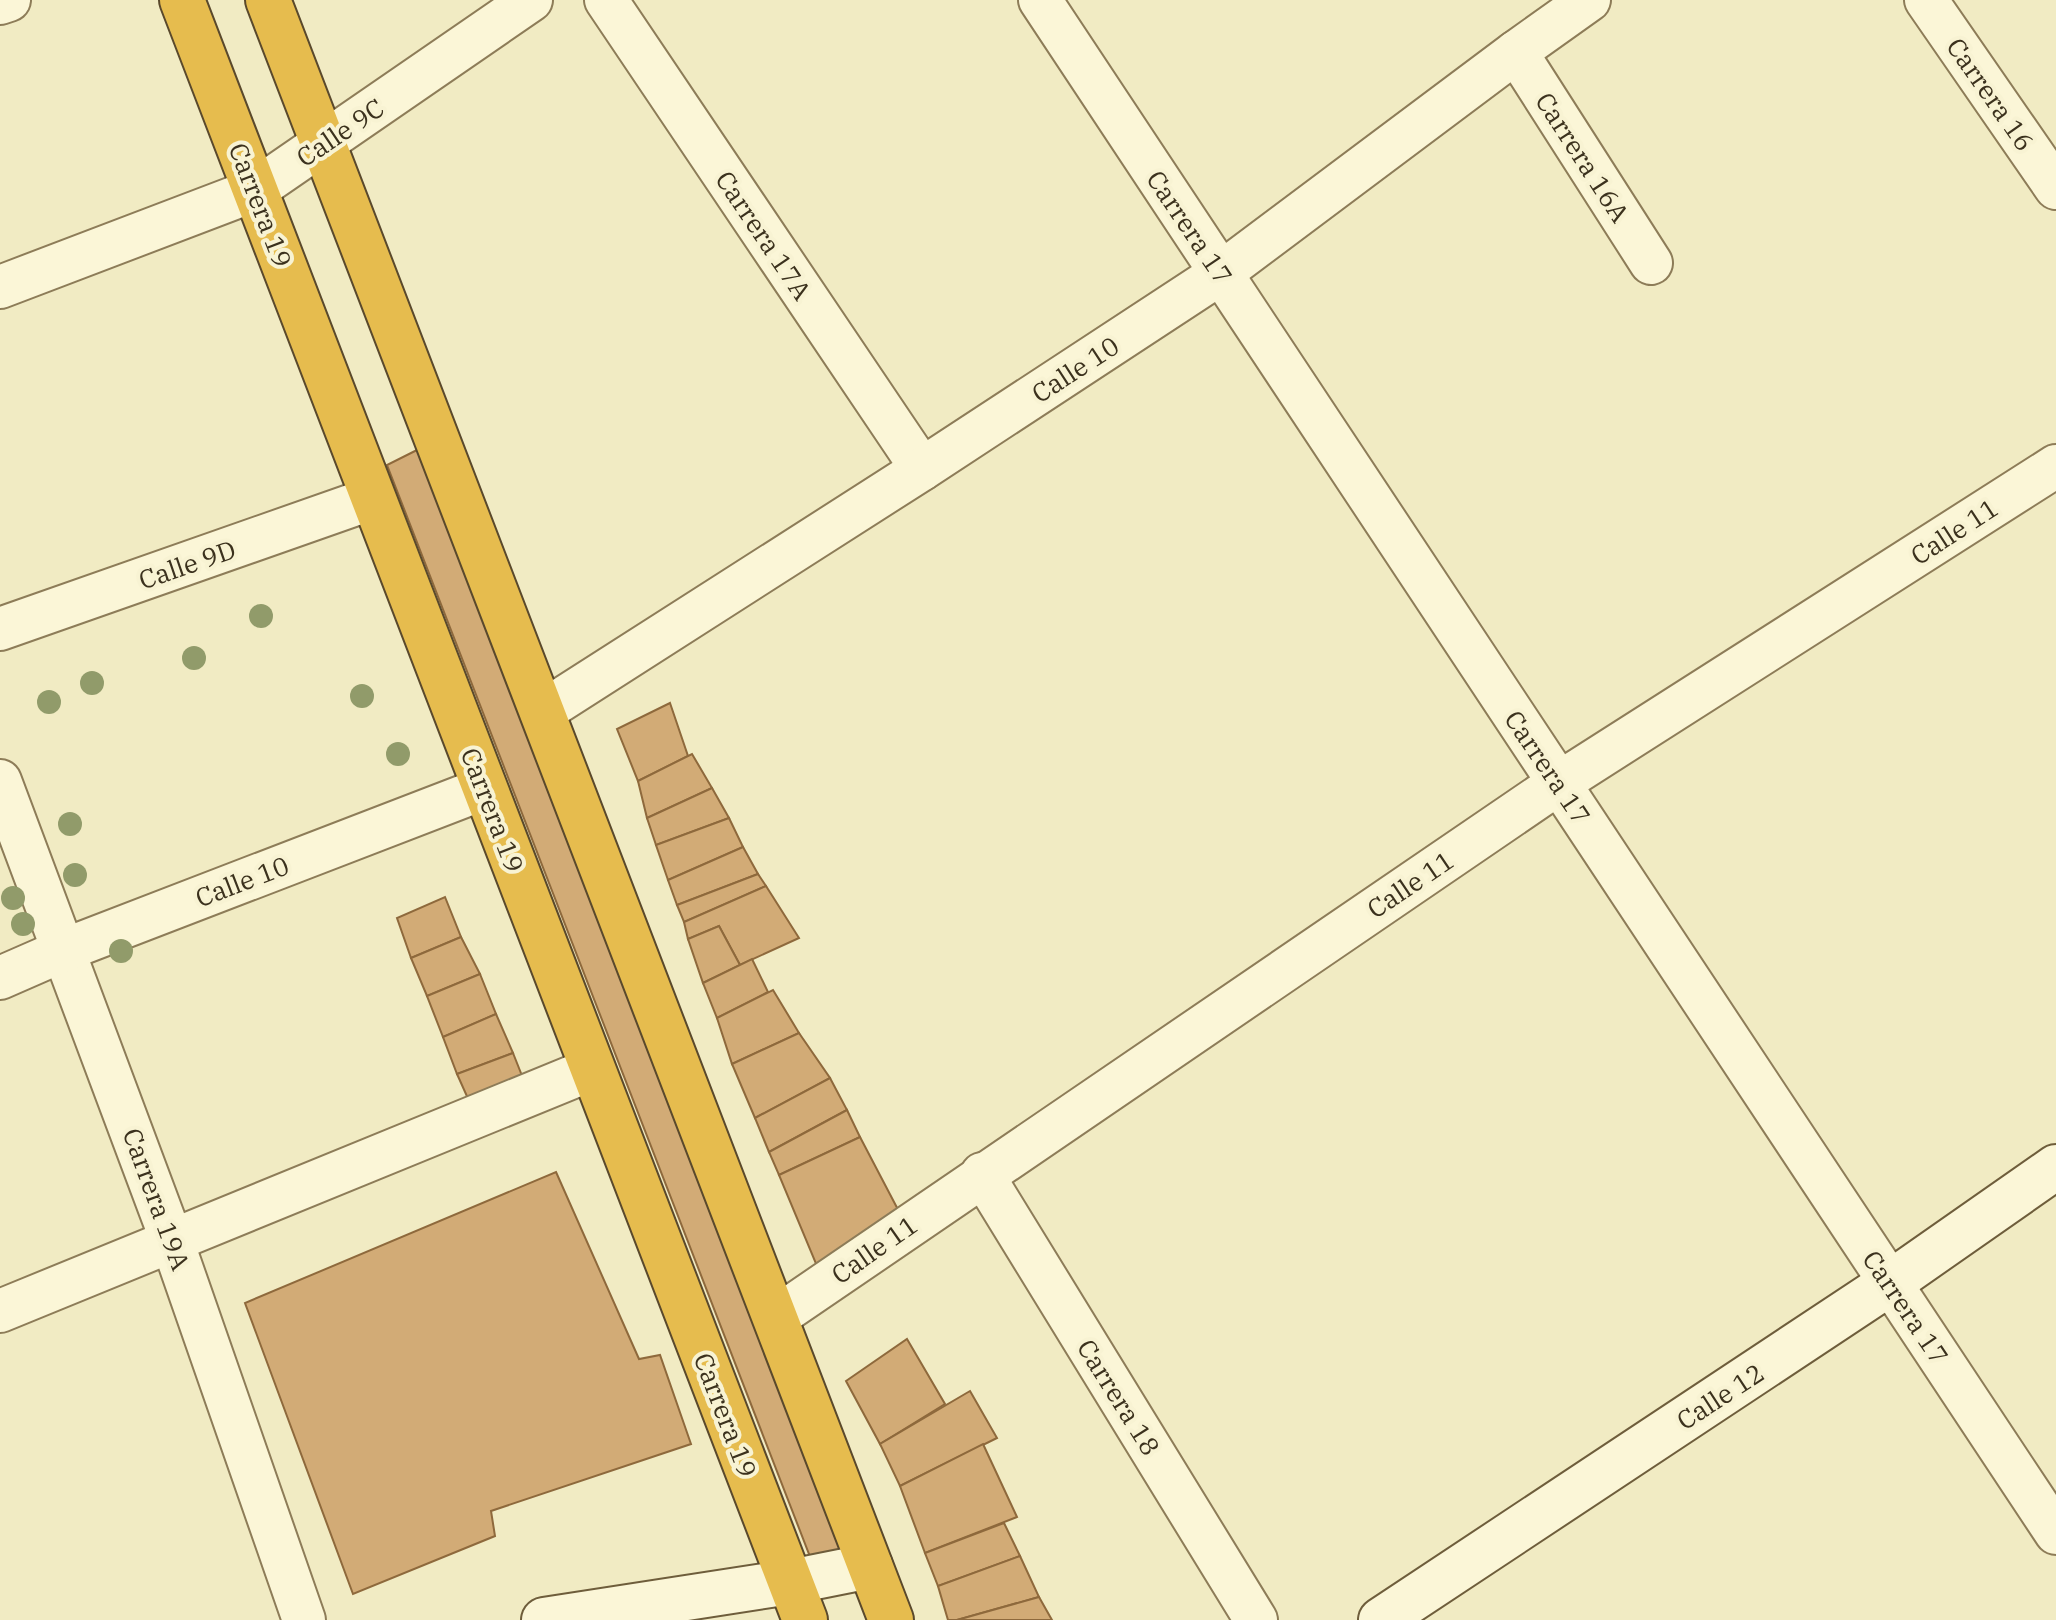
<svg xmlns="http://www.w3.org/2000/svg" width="2056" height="1620" viewBox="0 0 2056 1620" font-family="'IBM Plex Serif',serif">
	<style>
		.building { fill: #d2ab76; stroke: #8e693c; stroke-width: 2 }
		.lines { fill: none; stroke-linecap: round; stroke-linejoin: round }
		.street-casing { stroke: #8d7c58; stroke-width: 46 }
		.secondary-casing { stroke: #6e5d3b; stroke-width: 48 }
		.highway-casing { stroke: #5a492c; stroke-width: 48 }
		.street { stroke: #fbf6d7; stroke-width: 42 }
		.secondary { stroke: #fbf6d7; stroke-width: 44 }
		.highway { stroke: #e6bc4e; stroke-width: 44 }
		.tree { fill: #919b6a }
		.labels { text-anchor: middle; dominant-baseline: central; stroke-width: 8; stroke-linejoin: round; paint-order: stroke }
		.street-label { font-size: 26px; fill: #3b311d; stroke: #f8f3d3 }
	</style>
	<rect width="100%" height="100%" fill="#f1ebc3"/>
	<g class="building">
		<path d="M419,449l419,1089 2,13 -27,10 -4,-7 -422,-1089z"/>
		<path d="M670,703l18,53 -50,25 -21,-52z"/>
		<path d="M692,754l20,34 -65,30 -9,-37z"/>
		<path d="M712,788l17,30 -73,27 -9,-27z"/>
		<path d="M729,818l14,29 -75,33 -12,-35z"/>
		<path d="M743,847l15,27 -81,31 -9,-25z"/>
		<path d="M758,874l8,12 -82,36 -7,-17z"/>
		<path d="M766,886l33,52 -59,27 -21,-39 -31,13 -4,-17z"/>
		<path d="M445,897l16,40 -50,21 -14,-40z"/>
		<path d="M719,926l21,39 -37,18 -15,-44z"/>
		<path d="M461,937l19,37 -53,22 -16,-38z"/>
		<path d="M752,959l16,33 -51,26 -14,-35z"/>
		<path d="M480,974l16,40 -53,23 -16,-41z"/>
		<path d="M773,990l26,43 -67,31 -15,-46z"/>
		<path d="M496,1014l17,39 -56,21 -14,-37z"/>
		<path d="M799,1033l31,45 -75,40 -23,-54z"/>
		<path d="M513,1053l15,38 -54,21 -17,-38z"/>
		<path d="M830,1078l17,32 -78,42 -14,-34z"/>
		<path d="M847,1110l13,27 -81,38 -10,-23z"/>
		<path d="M860,1137l45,86 -83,55 -43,-103z"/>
		<path d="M556,1172l83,187 21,-4 31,89 -200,67 4,25 -142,58 -108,-291z"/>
		<path d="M907,1339l38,65 -65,40 -34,-63z"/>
		<path d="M970,1391l27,47 -97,48 -20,-42z"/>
		<path d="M983,1444l34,73 -92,36 -25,-67z"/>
		<path d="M1004,1523l16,33 -82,30 -13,-33z"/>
		<path d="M1020,1556l19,41 -82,23h-9l-10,-34z"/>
		<path d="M1039,1597l13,23h-95z"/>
	</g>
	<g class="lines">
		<defs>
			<g id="street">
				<path d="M606,0l316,469"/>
				<path d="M1040,0l1016,1533"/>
				<path d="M1926,0l130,188"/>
				<path d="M0,3l9,-3"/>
				<path d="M1516,52l135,211"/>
				<path d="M0,287l255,-97 276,-190"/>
				<path d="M0,629l373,-131"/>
				<path d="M542,712l380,-243 299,-196 295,-221 73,-52"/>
				<path d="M0,781l172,460 132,379"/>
				<path d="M0,978l64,-28 421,-162"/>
				<path d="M982,1174l274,446"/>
				<path d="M0,1311l592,-242"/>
				<path d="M775,1318l784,-535 497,-317"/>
			</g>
			<g id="secondary">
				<path d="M544,1620l246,-38 80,-16"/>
				<path d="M1381,1620l509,-337 166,-116"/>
			</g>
			<g id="highway">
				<path d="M182,0l623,1620"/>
				<path d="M268,0l623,1620"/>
			</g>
		</defs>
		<use href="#street" class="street-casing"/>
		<use href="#secondary" class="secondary-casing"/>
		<use href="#highway" class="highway-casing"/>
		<use href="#street" class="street"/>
		<use href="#secondary" class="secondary"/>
		<use href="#highway" class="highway"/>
	</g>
	<g class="tree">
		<circle cx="261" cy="616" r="12"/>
		<circle cx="194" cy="658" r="12"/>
		<circle cx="92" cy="683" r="12"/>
		<circle cx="362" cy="696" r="12"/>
		<circle cx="49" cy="702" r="12"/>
		<circle cx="398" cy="754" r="12"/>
		<circle cx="70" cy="824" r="12"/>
		<circle cx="75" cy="875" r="12"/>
		<circle cx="13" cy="898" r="12"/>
		<circle cx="23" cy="924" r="12"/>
		<circle cx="121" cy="951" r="12"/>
	</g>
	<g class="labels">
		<g class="street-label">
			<text transform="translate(1991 94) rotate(55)">Carrera 16</text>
			<text transform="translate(340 132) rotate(-34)">Calle 9C</text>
			<text transform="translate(1583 157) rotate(57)">Carrera 16A</text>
			<text transform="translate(261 205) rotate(69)">Carrera 19</text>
			<text transform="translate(1190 227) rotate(56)">Carrera 17</text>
			<text transform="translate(764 235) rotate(56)">Carrera 17A</text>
			<text transform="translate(1075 369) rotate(-33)">Calle 10</text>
			<text transform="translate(1954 531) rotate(-33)">Calle 11</text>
			<text transform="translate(187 564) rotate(-19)">Calle 9D</text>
			<text transform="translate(1548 767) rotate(56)">Carrera 17</text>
			<text transform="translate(493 810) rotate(69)">Carrera 19</text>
			<text transform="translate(242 881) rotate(-21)">Calle 10</text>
			<text transform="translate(1410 884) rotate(-34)">Calle 11</text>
			<text transform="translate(157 1199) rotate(70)">Carrera 19A</text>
			<text transform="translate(874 1249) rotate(-35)">Calle 11</text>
			<text transform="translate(1906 1307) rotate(56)">Carrera 17</text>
			<text transform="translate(1720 1396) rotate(-33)">Calle 12</text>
			<text transform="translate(1119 1397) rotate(58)">Carrera 18</text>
			<text transform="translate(726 1415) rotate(69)">Carrera 19</text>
		</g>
	</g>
</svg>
